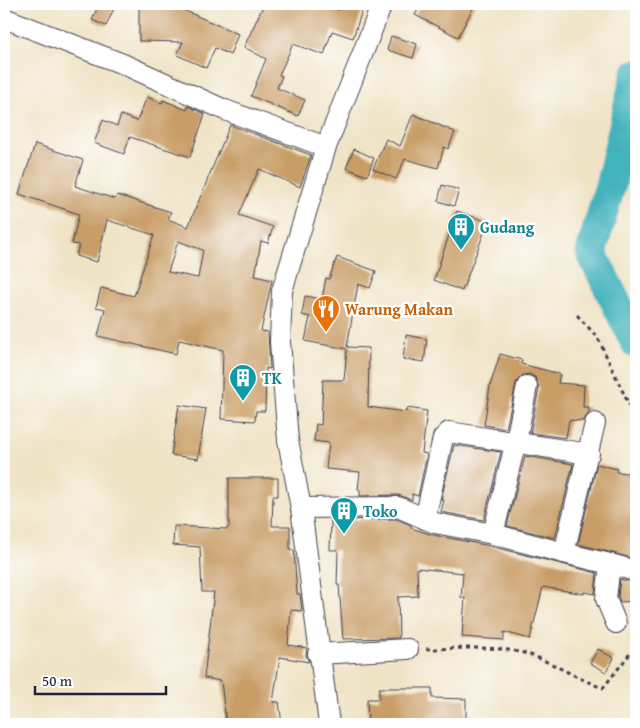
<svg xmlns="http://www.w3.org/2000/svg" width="640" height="728" viewBox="0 0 640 728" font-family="'Gentium Book Plus',serif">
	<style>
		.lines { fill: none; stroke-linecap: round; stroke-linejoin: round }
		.river { stroke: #43b2bc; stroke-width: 31 }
		.building { fill: #c89d66; fill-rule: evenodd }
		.minor-casing { stroke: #413f50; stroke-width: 22 }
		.path { stroke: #413f50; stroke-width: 3; stroke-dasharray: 4 4; stroke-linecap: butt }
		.minor { stroke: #fff; stroke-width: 20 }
		.labels { text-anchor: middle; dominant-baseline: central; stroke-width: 4.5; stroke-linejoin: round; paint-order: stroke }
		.culture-label { font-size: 16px; font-weight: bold; fill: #0d838f; stroke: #fff; text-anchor: start }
		.food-label { font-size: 16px; font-weight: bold; fill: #c56008; stroke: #fff; text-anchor: start }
	</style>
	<rect width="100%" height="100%" fill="#fff"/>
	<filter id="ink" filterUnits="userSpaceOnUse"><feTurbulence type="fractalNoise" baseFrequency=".02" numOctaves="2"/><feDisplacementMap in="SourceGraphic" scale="10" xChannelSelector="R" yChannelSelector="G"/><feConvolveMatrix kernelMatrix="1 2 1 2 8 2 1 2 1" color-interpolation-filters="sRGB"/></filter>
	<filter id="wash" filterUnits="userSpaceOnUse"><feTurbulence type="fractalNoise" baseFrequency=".0096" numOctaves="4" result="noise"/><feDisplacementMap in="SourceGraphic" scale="20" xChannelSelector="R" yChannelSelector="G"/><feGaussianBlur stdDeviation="1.12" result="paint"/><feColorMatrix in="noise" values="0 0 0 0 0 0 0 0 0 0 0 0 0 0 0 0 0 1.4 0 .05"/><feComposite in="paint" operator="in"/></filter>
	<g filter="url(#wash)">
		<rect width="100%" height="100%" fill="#f0e4c7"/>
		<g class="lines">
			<path class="river" d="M636,75l-25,108 -20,69 45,91"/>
		</g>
		<g id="blocks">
			<g class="building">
				<path d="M99,4h17l-10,22 -14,-6z"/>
				<path d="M139,4h42v5l57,25 -8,21 -15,-7 -9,20 -29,-13 6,-13 -44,-1z"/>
				<path d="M264,4h55l20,6 2,-6h23l-11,34 -21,-7 -8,24 -31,-11 -14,31 3,1 -5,12 28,12 -7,16 -47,-20 15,-37 -22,-12z"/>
				<path d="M421,4h54l-17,33 -43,-22z"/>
				<path d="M391,36l26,8 -4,14 -26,-8z"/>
				<path d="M147,97l15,6 1,-3 24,10 1,-4 17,8 -15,43 -60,-20 -6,17 -30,-11 9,-23 14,6 4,-11 16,6z"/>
				<path d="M413,114l42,18 -7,17 -4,-2 -6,21 -33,-9 -9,20 -23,-10 13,-30 14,7z"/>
				<path d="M230,125l81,30 -11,32 -41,-18 -20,46 34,12 -5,16 -7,-2 -6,35 17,4 -11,51 7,1 2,37 -4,-1 -1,43h-9l-1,10 -34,-2 2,-69 -44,-10 -3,14 -78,-18 7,-27 -9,-2 5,-19 33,8 20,-61 -47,-15 -10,42 -21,-6 3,-11 -7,-1 7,-30 -60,-20 16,-50 48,16 -8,26 40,13 2,-4 54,17 -3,7 20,8zM178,241l25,9 -5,28 -30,-6z"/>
				<path d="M354,149l20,9 -7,18 -21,-8z"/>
				<path d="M442,185l17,5 -5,16 -16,-5z"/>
				<path d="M457,211l31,11 -26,69 -28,-11z"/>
				<path d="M337,257l39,14 -6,17 -12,-4 -11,63 22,1 -1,59 38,5 1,-4 20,3 -5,42 5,1 -9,42 -6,-2v6l-14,-5 -38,1v-6l-2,-1 2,-17 -34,-3 3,-26 -15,-2 2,-17 5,1 2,-45h21l3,-31 -42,-8 5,-24 -8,-2 3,-19 17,3 4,-21 3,1z"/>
				<path d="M406,335l21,4 -3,23 -21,-3z"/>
				<path d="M500,354l22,6 -1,4 39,10 -2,9 26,2 -1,22h6v6l-6,8 -14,-1 -3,18 -36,-5 9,-45 -4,-11 -6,-3 -6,1 -7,8 -10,46 -22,-4 6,-39z"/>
				<path d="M179,405l27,4 -8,50 -27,-4z"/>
				<path d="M454,445l47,7 -17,68 -43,-8 3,-12h-3z"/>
				<path d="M525,456l48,8 -18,74 -48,-12z"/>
				<path d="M597,464l20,5 -1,3 20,2v85l-58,-15z"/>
				<path d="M229,478h49v18h-5l-1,30h18v24h4l3,44h3l2,17 -11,-1 -3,35 19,3 -1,7 3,7 -29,-5 -7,45h6l3,22h-19l-1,-4 -36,4 -5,-43 -17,-3 10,-86h-12l-2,-45 -27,-2 1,-19 53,3 2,-2z"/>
				<path d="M396,519l15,6v3l22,7 57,11 107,27 -2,21 -11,-2v2l-41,-7 -13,52 -26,-7v8l-42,-3 3,-39h-4l2,-25 -46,-5 1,28 -20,1 1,41 -56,1 -4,-54h-2l1,-35h-8l1,-30z"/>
				<path d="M620,579l16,4v18l-16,1 -2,-5z"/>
				<path d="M598,649l16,9 -8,14 -16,-9z"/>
				<path d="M379,688h53v10l34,1v24l-98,1 -1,-25h12z"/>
			</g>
		</g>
	</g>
	<g filter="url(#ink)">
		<use href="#blocks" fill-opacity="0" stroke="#413f50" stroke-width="1"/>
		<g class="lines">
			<defs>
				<g id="minor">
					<path d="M4,18l119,46 102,46 101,37"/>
					<path d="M301,508l97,-1 37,16 58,11 71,19 31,-130"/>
					<path d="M425,519l18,-81 6,-6 140,22"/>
					<path d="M493,534l23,-93 11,-55"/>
					<path d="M564,553l46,11 -4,35 10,24"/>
					<path d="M610,564l26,7"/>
					<path d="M318,654l90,-5"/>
					<path d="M329,724l-28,-216 -13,-68 -8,-98 2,-51 44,-144 56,-143"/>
				</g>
			</defs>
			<use href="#minor" class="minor-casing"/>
			<g class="path">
				<path d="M577,315l21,23 38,82"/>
				<path d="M426,649c35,0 74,-5 107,7 24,9 45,23 70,32l33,-42"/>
			</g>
			<use href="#minor" class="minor"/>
		</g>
	</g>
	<defs>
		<symbol id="building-pin" viewBox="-11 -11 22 30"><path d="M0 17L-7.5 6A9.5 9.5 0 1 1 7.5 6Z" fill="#0f9aa8" stroke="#fff"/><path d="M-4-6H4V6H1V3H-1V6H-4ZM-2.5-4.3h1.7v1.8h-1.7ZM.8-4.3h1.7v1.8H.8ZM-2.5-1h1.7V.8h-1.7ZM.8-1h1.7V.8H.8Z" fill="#fff"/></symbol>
		<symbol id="restaurant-pin" viewBox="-11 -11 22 30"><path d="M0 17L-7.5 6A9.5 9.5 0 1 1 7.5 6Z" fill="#e8710a" stroke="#fff"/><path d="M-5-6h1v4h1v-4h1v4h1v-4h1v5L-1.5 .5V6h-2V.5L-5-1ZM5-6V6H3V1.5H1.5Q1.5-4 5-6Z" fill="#fff"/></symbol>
	</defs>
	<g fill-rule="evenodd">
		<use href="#building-pin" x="445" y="211" width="32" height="43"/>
		<use href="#restaurant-pin" x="310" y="293" width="32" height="43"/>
		<use href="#building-pin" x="227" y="362" width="32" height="43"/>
		<use href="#building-pin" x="328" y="495" width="32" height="43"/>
	</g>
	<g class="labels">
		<g class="culture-label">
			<text x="480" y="227">Gudang</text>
			<text x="262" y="378">TK</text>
			<text x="363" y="511">Toko</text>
		</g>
		<g class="food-label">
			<text x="345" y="309">Warung Makan</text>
		</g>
	</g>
	<rect width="640" height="728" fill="none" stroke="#fff" stroke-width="20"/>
	<path d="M35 686v8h131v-8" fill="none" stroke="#22223b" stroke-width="2.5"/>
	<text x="42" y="686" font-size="15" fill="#22223b" stroke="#ffffff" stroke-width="4" paint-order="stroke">50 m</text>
</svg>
